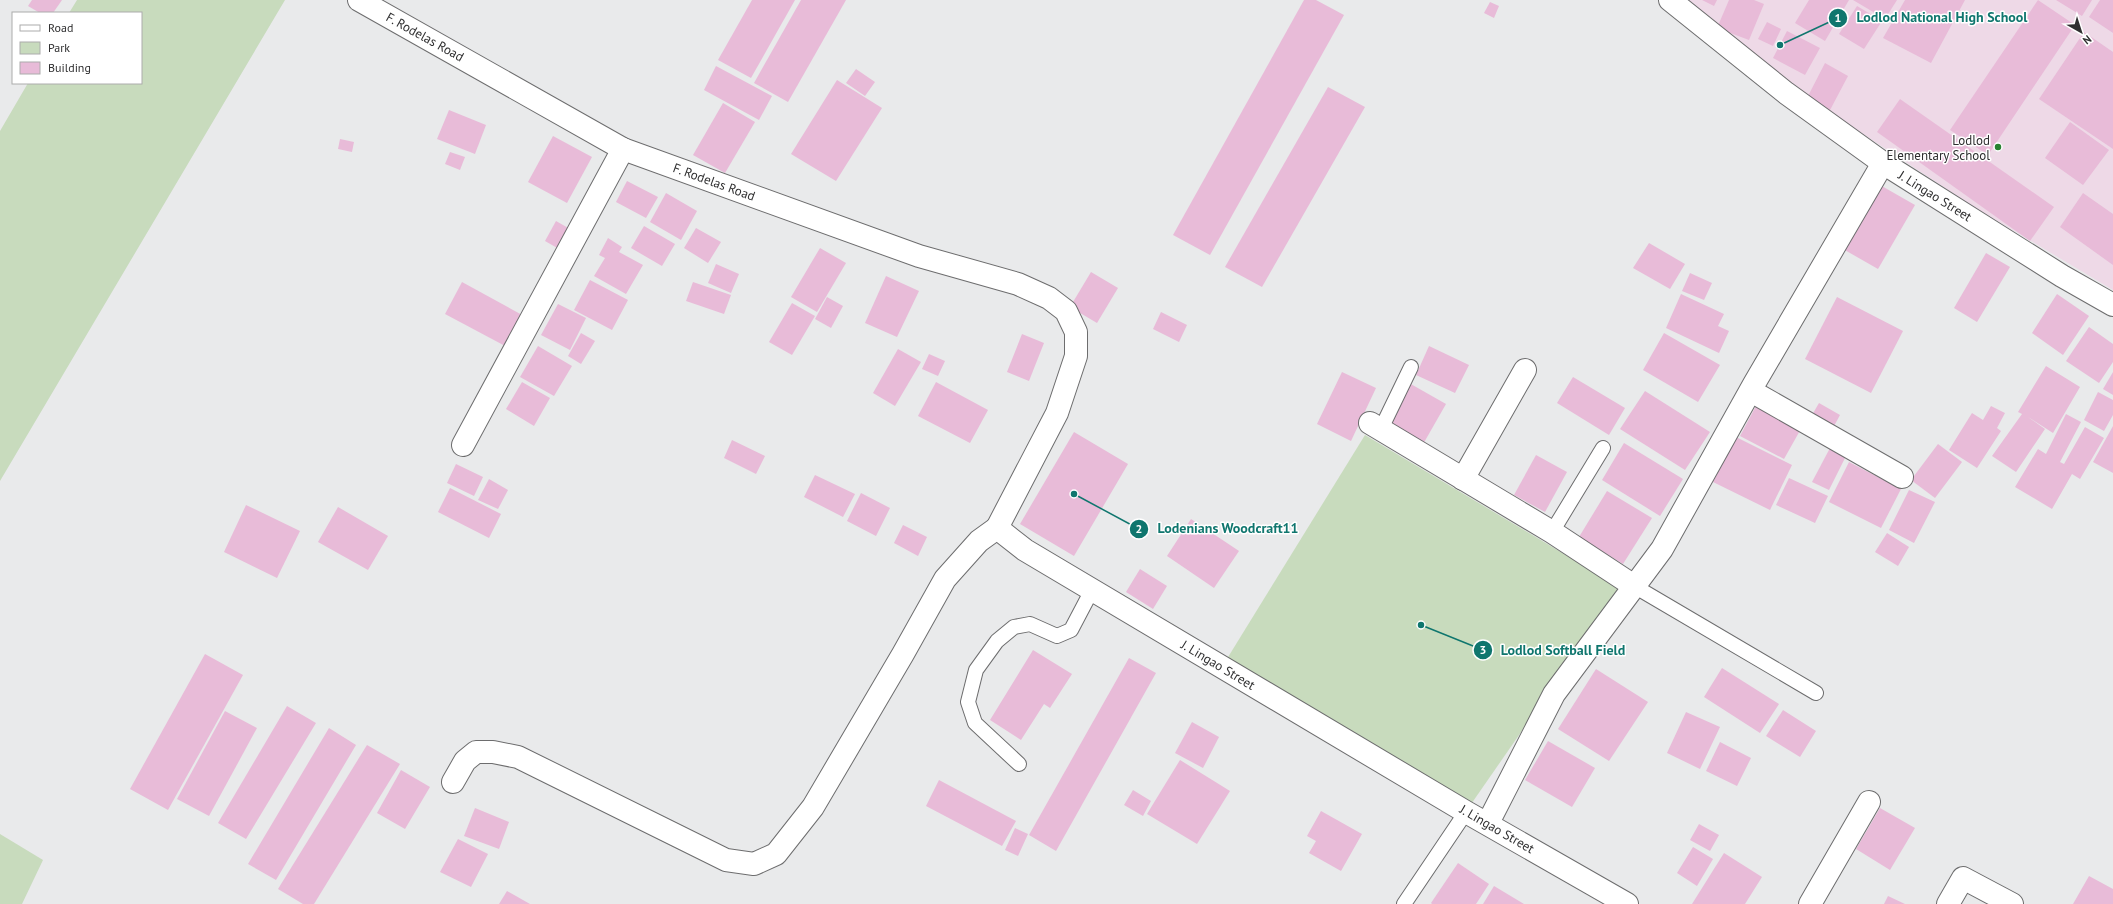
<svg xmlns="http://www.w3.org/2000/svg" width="2113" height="904" viewBox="0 0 2113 904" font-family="'PT Sans',sans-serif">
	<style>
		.education { fill: #eed9e7 }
		.green { fill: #c8dbbd }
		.building { fill: #e8bbd8 }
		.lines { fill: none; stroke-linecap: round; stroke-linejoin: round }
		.service-casing { stroke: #6d6d6e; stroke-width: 16 }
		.minor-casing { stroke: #6d6d6e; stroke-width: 24 }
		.tertiary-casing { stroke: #6d6d6e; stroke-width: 24 }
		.service { stroke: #fff; stroke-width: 14 }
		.minor { stroke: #fff; stroke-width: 22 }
		.tertiary { stroke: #fff; stroke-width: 22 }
		.poi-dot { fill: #288231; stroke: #fff; stroke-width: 1.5 }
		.labels { text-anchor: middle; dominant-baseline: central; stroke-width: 3; stroke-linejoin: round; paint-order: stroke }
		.street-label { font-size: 13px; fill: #2f2f30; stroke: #fff }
		.poi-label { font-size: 13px; fill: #2f2f30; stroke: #fff; text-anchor: end }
		.leader { fill: none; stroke: #0f766e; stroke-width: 1.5 }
		.callout-dot { fill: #0f766e; stroke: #fff; stroke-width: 1.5 }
		.mark-label { font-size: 12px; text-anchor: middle; font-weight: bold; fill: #fff }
		.callout-label { font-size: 14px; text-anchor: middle; font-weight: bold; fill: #0f766e; stroke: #fff; stroke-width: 3; stroke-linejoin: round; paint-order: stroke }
	</style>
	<rect width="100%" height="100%" fill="#e9eaeb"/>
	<path class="education" d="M1677,0h436v290l-142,-85 -175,-115z"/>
	<g class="green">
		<path d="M77,0h208l-285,481v-350l28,-48h113v-70h-72z"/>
		<path d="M1365,435l256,153 -154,222 -242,-148z"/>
		<path d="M0,834l43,26 -21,44h-22z"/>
	</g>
	<g class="building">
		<path d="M32,0h30l-9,13h-13l-12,-7z"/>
		<path d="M752,0h43l-44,78 -33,-18z"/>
		<path d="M801,0h45l-58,102 -34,-19z"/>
		<path d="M1304,0h12l28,15 -134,240 -37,-20z"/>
		<path d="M1702,0h15l-3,6z"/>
		<path d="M1729,0h25l10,4 -15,36 -32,-12z"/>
		<path d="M1809,0h40l-24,41 -30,-18z"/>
		<path d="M1853,0h44l-12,19z"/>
		<path d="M1905,0h60l-34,63 -48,-25z"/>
		<path d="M2038,0l37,25 -87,130 -38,-25z"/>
		<path d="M2056,0h36l-10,16z"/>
		<path d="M2100,0h13v33l-24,-16z"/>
		<path d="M1490,2l9,4 -5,12 -10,-5z"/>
		<path d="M1857,6l25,15 -18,28 -25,-15z"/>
		<path d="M1767,22l14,7 -8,17 -15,-7z"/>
		<path d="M1787,31l33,17 -15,27 -32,-17z"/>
		<path d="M2084,32l29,20v97l-74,-50z"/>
		<path d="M1825,63l23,13 -19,36 -23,-12z"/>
		<path d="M716,66l56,30 -13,24 -55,-30z"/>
		<path d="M856,69l19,13 -10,14 -19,-13z"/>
		<path d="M837,80l45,28 -46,73 -45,-27z"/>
		<path d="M1328,87l37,20 -103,180 -37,-20z"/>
		<path d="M1900,99l154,108 -24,34 -153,-109z"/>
		<path d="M723,103l32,19 -30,51 -32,-18z"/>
		<path d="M449,110l37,15 -11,29 -38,-15z"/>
		<path d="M2070,122l39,28 -26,35 -38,-27z"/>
		<path d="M553,136l39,21 -25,46 -39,-21z"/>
		<path d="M340,139l14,3 -2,10 -14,-3z"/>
		<path d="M450,152l15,5 -5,13 -15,-6z"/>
		<path d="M627,181l31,16 -12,21 -30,-16z"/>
		<path d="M1880,185l35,20 -37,64 -35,-20z"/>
		<path d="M666,193l31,18 -16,29 -31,-18z"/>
		<path d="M2083,193l30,21v51l-53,-38z"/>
		<path d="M556,221l14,8 -11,20 -14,-8z"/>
		<path d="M644,226l31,18 -13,22 -31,-18z"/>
		<path d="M696,228l25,14 -13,21 -24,-15z"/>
		<path d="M608,238l14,9 -3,5 24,13 -17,29 -32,-18 11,-18 -6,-3z"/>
		<path d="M1649,243l36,21 -15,25 -37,-21z"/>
		<path d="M820,248l26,15 -29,49 -26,-15z"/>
		<path d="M1986,253l24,14 -33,55 -23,-14z"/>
		<path d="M716,264l23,10 -8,19 -23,-10z"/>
		<path d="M1091,272l27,16 -21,35 -27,-16z"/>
		<path d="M1690,273l22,10 -8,17 -22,-9z"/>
		<path d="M886,276l33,15 -22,46 -32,-14z"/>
		<path d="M590,280l38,20 -16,30 -38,-20z"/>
		<path d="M462,282l62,34 -17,31 -62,-33z"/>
		<path d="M693,282l38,13 -7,19 -38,-13z"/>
		<path d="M1681,294l43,20 -6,12 11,5 -10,22 -53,-25z"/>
		<path d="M2057,294l32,22 -26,39 -31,-22z"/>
		<path d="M827,297l16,9 -12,22 -16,-9z"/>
		<path d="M1837,297l66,34 -32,62 -66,-34z"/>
		<path d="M792,303l23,13 -23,39 -23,-13z"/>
		<path d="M558,304l28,14 -16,32 -29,-15z"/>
		<path d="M1161,312l26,13 -8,17 -26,-13z"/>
		<path d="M2089,327l24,17v18l-14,21 -33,-22z"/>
		<path d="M581,333l14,8 -14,23 -13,-8z"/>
		<path d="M1664,333l56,32 -22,37 -55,-32z"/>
		<path d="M1022,334l22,9 -15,38 -22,-9z"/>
		<path d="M538,346l34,20 -18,30 -34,-19z"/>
		<path d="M1429,346l40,19 -14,28 -39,-18z"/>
		<path d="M898,349l23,13 -26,44 -22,-13z"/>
		<path d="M929,354l16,7 -7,15 -16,-7z"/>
		<path d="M2046,366l34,21 -27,46 -25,-16 17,12 -29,43 -24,-16 30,-42 -4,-2z"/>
		<path d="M1342,372l34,16 -25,53 -34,-17z"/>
		<path d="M2113,372v23l-10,-6z"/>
		<path d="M1573,377l52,31 -16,27 -52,-32z"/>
		<path d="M522,382l28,16 -16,28 -28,-17z"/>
		<path d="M936,382l52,28 -18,33 -52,-27z"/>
		<path d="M1409,383l37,21 -24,42 -37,-21z"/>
		<path d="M1645,391l65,41 -25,38 -65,-41z"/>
		<path d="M2098,392l15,8v15l-9,16 -20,-11z"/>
		<path d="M1819,403l21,12 -7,13 -21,-13z"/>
		<path d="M1757,404l45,23 -18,32 -44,-23z"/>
		<path d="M1991,406l14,7 -8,15 4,3 -24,37 -28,-18 23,-37 11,7z"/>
		<path d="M2066,414l15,8 -21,40 4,2 21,-37 19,11 -24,41 -8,-5 -20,35 -37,-22 23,-38 8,5z"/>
		<path d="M2113,426v47l-20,-11z"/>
		<path d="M1074,432l54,32 -54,92 -54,-32z"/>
		<path d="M1736,437l56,28 -22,45 -57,-28z"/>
		<path d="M732,440l33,16 -9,18 -32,-16z"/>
		<path d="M1624,443l59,36 -23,37 -58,-36z"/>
		<path d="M1938,444l24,18 -27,36 -24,-18z"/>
		<path d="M1830,448l16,8 -17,34 -17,-8z"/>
		<path d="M1536,455l31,17 -22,40 -31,-17z"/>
		<path d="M1849,462l52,27 -20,39 -52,-26z"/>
		<path d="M456,464l27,13 -9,19 -27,-13z"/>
		<path d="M815,475l40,19 -12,23 -39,-20z"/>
		<path d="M1789,478l39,18 -13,27 -39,-18z"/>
		<path d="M489,479l19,11 -10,19 -20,-9z"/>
		<path d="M450,488l51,26 -12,24 -51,-26z"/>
		<path d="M1909,490l26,12 -21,41 -25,-13z"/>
		<path d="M1607,491l45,27 -29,46 -44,-27z"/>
		<path d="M861,493l29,15 -14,28 -29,-15z"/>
		<path d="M246,505l54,26 -23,47 -53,-26z"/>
		<path d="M338,507l50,29 -20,34 -50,-28z"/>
		<path d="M1191,519l48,32 -25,37 -47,-32z"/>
		<path d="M903,525l24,12 -9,19 -24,-13z"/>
		<path d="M1887,533l22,14 -11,19 -23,-14z"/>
		<path d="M1140,569l27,17 -14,23 -27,-17z"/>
		<path d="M1033,650l39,24 -22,34 -6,-4 -23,36 -31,-20z"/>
		<path d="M205,654l38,21 -75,135 -38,-21z"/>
		<path d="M1129,658l27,15 -100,178 -27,-16z"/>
		<path d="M1722,668l57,36 -19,29 -56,-36z"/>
		<path d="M1596,669l52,33 -39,59 -51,-32z"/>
		<path d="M287,706l29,17 -70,116 -28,-16z"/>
		<path d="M1783,710l33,21 -16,26 -34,-21z"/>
		<path d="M225,711l32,17 -48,88 -32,-17z"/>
		<path d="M1686,712l34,15 -20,42 -33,-16z"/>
		<path d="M1192,722l27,15 -16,31 -28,-15z"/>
		<path d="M329,728l27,17 -80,135 -28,-16z"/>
		<path d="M1548,741l47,27 -23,39 -47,-27z"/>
		<path d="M1720,742l31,16 -14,28 -31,-15z"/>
		<path d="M367,745l33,19 -86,140h-11l-25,-15z"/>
		<path d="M1180,760l50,31 -33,53 -50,-30z"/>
		<path d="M401,770l29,17 -25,42 -28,-16z"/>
		<path d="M939,780l77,41 -14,25 -76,-40z"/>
		<path d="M1133,790l18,11 -8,15 -19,-11z"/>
		<path d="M475,808l34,14 -10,27 -35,-13z"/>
		<path d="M1880,808l35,20 -25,42 -34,-21z"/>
		<path d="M1321,811l41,23 -21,37 -32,-18 7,-12 -9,-5z"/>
		<path d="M1699,824l20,11 -9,16 -20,-11z"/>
		<path d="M1015,828l13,6 -10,22 -13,-6z"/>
		<path d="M458,839l30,15 -17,33 -31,-15z"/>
		<path d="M1693,847l20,12 -16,27 -20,-13z"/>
		<path d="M1724,853l38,24 -17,27h-53z"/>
		<path d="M1458,863l31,21 -13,20h-44l-1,-1z"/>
		<path d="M2089,876l24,13v15h-40z"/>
		<path d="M1494,886l30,18h-41z"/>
		<path d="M507,891l23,13h-31z"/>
		<path d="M1888,896l17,8h-21z"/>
	</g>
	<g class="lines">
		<defs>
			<g id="service">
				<path d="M1381,429l30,-62"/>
				<path d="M1552,532l51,-84"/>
				<path d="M1634,586l182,107"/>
				<path d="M1019,764l-44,-41 -7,-21 8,-32 21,-29 17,-14 16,-3 27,12 14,-6 21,-40"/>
				<path d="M1404,904l62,-92"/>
			</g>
			<g id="minor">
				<path d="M1670,0l116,93 97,70 179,113 51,29"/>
				<path d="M1751,391l151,86"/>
				<path d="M1370,423l182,109 82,54"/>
				<path d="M463,445l160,-296"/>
				<path d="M1463,479l62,-109"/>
				<path d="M453,782l12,-21 11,-9h17l25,5 208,103 28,4 22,-10 37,-47 90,-153 42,-75 34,-38 18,-13"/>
				<path d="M1488,823l66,-129 108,-145 92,-165 129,-221"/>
				<path d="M1810,904l59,-102"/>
				<path d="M1948,904l15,-26 49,26"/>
			</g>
			<path id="tertiary" d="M359,0l264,149 296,107 99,28 31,14 17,13 10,21v24l-19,57 -60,115 28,22 441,262 161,92"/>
		</defs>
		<use href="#service" class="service-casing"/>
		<use href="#minor" class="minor-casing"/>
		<use href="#tertiary" class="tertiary-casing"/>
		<use href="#service" class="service"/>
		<use href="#minor" class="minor"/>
		<use href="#tertiary" class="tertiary"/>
	</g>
	<circle class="poi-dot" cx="1998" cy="147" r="4"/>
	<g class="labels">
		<g class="street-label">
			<text transform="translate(425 37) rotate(29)">F. Rodelas Road</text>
			<text transform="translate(714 182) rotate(20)">F. Rodelas Road</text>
			<text transform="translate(1935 196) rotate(32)">J. Lingao Street</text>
			<text transform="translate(1218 665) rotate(31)">J. Lingao Street</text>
			<text transform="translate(1497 829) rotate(30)">J. Lingao Street</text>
		</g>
		<g class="poi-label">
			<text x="1990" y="140">Lodlod<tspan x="1990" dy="15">Elementary School</tspan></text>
		</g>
	</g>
	<path class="leader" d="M1780 45L1838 18M1074 494L1139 529M1421 625L1483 650"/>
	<g class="callout-dot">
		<circle cx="1780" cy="45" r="4"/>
		<circle cx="1074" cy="494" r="4"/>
		<circle cx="1421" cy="625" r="4"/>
		<circle cx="1838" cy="18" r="10"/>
		<circle cx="1139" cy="529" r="10"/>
		<circle cx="1483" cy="650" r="10"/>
	</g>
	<g class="mark-label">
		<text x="1838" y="22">1</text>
		<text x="1139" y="533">2</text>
		<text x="1483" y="654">3</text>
	</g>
	<g class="callout-label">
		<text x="1942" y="22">Lodlod National High School</text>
		<text x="1228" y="533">Lodenians Woodcraft11</text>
		<text x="1563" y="655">Lodlod Softball Field</text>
	</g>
	<rect x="12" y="12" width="130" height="72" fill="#ffffff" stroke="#acacac"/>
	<rect x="20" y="25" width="20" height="6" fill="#ffffff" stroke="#acacac"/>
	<text x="48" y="32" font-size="12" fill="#2f2f30">Road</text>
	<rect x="20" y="42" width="20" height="12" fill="#c8dbbd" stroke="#acacac"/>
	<text x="48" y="52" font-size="12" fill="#2f2f30">Park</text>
	<rect x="20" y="62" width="20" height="12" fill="#e8bbd8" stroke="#acacac"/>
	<text x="48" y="72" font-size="12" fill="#2f2f30">Building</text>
	<g transform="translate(2081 32) rotate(141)" stroke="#ffffff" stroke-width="3" paint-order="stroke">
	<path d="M0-3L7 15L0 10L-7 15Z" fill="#2f2f30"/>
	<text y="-6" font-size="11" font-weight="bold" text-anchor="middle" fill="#2f2f30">N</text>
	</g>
</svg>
